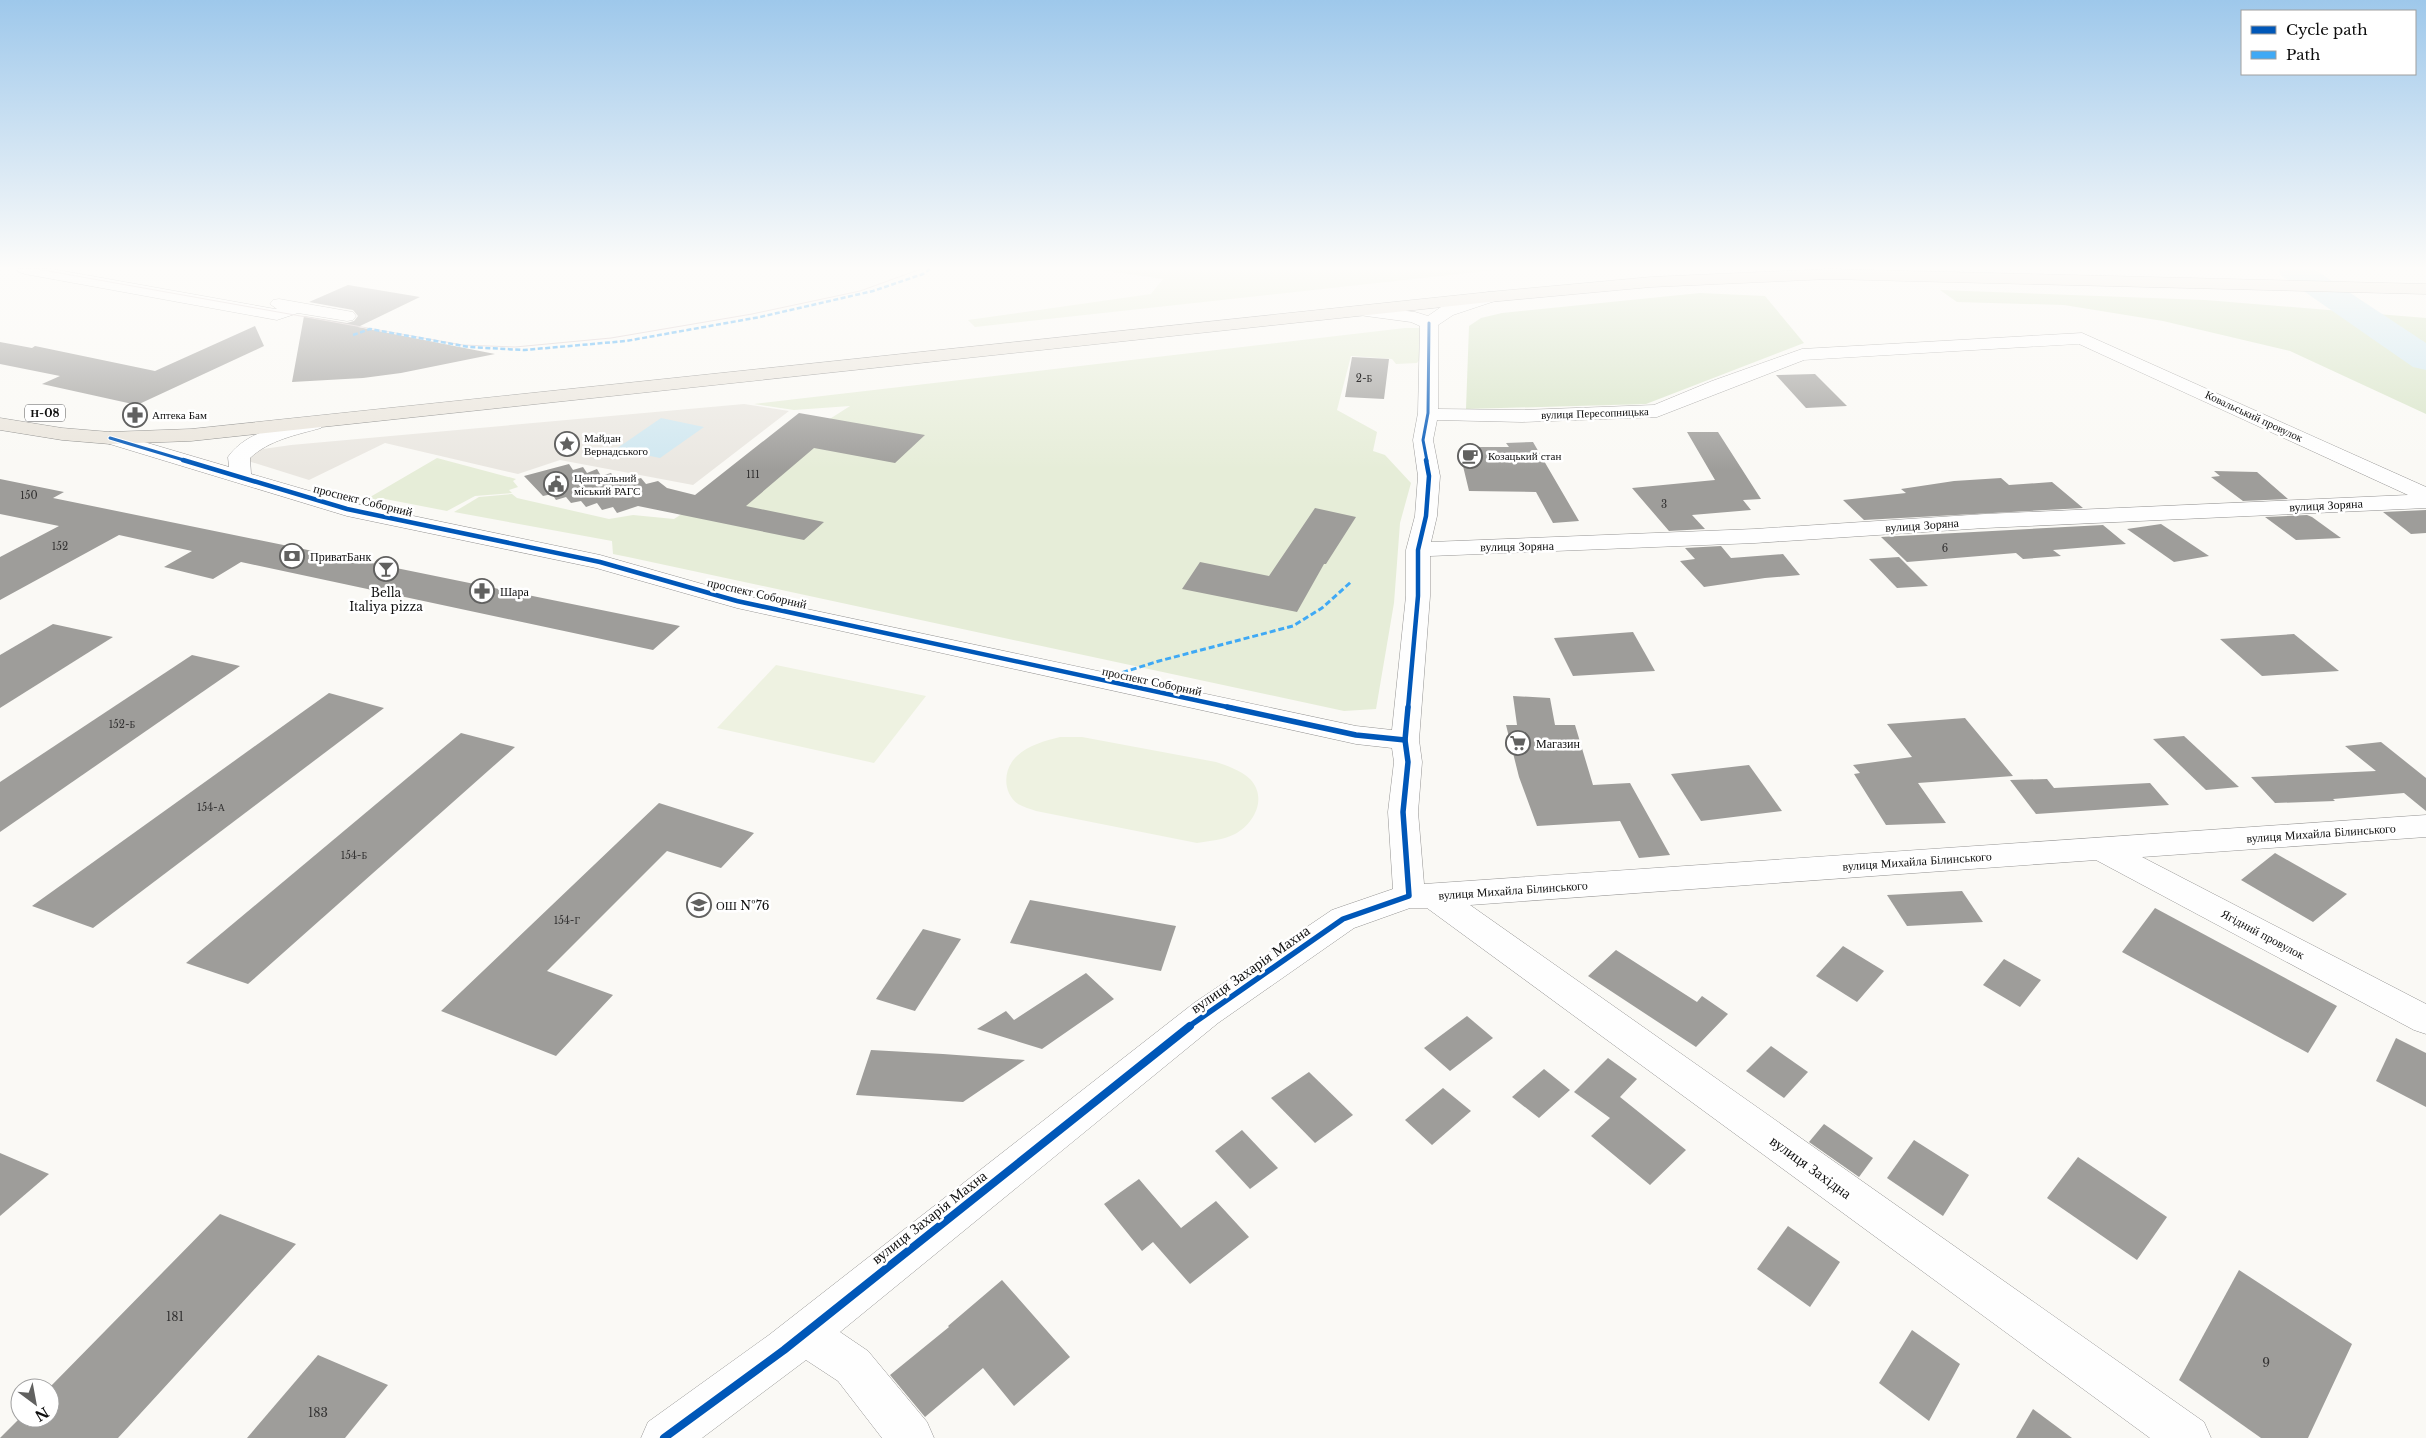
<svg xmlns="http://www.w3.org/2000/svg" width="2426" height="1438" viewBox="0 0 2426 1438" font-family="'Libre Baskerville',serif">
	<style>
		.green { fill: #e6edd8 }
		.forest { fill: #d7e4c7 }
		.pitch { fill: #eef2e1 }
		.plaza { fill: #eae7e1 }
		.water { fill: #cfe7f0 }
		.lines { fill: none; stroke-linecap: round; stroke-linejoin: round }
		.river { fill: #cfe7f0; fill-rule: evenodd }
		.building { fill: #9e9d9a }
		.minor-casing { stroke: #959493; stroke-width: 1 }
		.major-casing { stroke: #828280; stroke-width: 1 }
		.minor { fill: #fefefe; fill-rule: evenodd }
		.major { fill: #eae5dc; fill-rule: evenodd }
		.tram { stroke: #d5c8c9; stroke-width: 1 }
		.quiet-far1 { stroke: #3fa9f5; stroke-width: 2.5; stroke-dasharray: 5 2.5; stroke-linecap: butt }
		.quiet { stroke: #3fa9f5; stroke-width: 3; stroke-dasharray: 6 3; stroke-linecap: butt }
		.cycleway-far3-casing { stroke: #fff; stroke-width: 5 }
		.cycleway-far2-casing { stroke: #fff; stroke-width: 7 }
		.cycleway-far1-casing { stroke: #fff; stroke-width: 9 }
		.cycleway-casing { stroke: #fff; stroke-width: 11 }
		.cycleway-far3 { stroke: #0057b8; stroke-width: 3 }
		.cycleway-far2 { stroke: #0057b8; stroke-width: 4.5 }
		.cycleway-far1 { stroke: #0057b8; stroke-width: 5.5 }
		.cycleway { stroke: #0057b8; stroke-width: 8 }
		.labels { text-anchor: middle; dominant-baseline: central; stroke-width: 5; stroke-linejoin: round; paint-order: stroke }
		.number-label { font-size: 10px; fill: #333232 }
		.shield { fill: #fff; stroke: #575757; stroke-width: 1 }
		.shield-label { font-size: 11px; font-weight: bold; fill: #0f0f0f }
		.far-street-label { font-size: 11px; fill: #0f0f0f; stroke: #fff }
		.far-poi-label { font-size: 11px; fill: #0f0f0f; stroke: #fff; text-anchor: start }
		.street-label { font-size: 12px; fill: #0f0f0f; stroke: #fff }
		.poi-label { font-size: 12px; fill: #0f0f0f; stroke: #fff; text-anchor: start }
		.near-number-label { font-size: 12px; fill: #333232 }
		.near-street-label { font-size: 15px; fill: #0f0f0f; stroke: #fff }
	</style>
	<rect width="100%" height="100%" fill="#faf9f5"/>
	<g class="green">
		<path d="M1093,269h412l-530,58 -7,-7 183,-26 12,-15z"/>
		<path d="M1405,328h15l5,4 -4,25 -4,6 -21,1 -4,-5 -41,-3 -14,54 40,22 -4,19 12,4 26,28 -11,40 -6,80 -18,106 -32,2 -716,-154 -15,-3 -1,-13 -158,-29 25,-15 33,-3 5,4 92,21 24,-4 41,4 176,-113 -56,4 -40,-6z"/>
		<path d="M437,458l79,21 -3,2 5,6 -9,3 3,3 -37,3 -28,15 -67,-13 -27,9z"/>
	</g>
	<g class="forest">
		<path d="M1940,290l265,10 221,18v96l-136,-63 -127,-30 -99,-16 -107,-3z"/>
		<path d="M1700,293l65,3 39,47 -158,61 -180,5 3,-83 12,-8 21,-5z"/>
	</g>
	<g class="pitch">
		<path d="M776,665l150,31 -52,67 -157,-35z"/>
		<path d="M1060,737h22l134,25c12,4 24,8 34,17 18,19 4,45 -15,55 -12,6 -25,7 -38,9l-161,-32c-5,-2 -13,-4 -18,-7 -16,-12 -15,-35 -1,-48 11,-11 28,-15 43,-19z"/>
	</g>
	<path class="plaza" d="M744,404l45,7 -96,74 -133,-25 -42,14 -133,-31 -76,37 -61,-19 -1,-4 9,-7 35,-5z"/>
	<path class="water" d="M661,418l43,9 -44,31 -44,-9z"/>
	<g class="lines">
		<path class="river" d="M2277,269h37l112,74v27l-13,-3 -131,-91z"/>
	</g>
	<g class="building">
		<path d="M348,285l72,12 -62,30 137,27 -94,19 -38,5 -71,4 12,-66 43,7 7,-2 4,-5 -5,-6 -44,-8z"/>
		<path d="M255,326l9,20 -127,59 -95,-21 18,-8 -60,-12v-22l32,6 3,-2 120,25z"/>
		<path d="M1352,357l37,2 -5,40 -39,-2z"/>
		<path d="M1815,374l32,32 -41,2 -30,-33z"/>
		<path d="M799,413l126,22 -30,28 -81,-15 -68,58 78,16 -20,18 -166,-34 -21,7 -4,-6 -11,3 -5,-7 -11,4 -5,-6 -10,2 -5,-6 -10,3 -4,-6 -9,2 -19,-20 45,-12 4,6 10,-3 4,6 10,-4 4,7 10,-3 5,7 10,-4 4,5 11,-3 5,6 12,-3 9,7 28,7z"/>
		<path d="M1687,432h31l43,67 -18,1 8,10 -59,5 13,14 -36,2 -37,-43 83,-8z"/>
		<path d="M1533,442l46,79 -26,2 -17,-31 -67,-1 -6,-25 3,1 -5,-20h48l-3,-4z"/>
		<path d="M2214,471l43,1 31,27 -45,2 -32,-24 9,-1z"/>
		<path d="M2001,478l8,7 43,-3 31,26 -219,12 -21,-20 63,-7 -5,-4 53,-8z"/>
		<path d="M0,479l64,13 -11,6 627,128 -27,24 -412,-88 -28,17 -49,-12 28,-16 -73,-16 -119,65v-43l59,-31 -59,-12z"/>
		<path d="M1315,508l41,9 -30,47h-2l-27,48 -115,-23 18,-27 69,14z"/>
		<path d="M2426,510v23l-15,1 -28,-22z"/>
		<path d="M2307,515l5,2 29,21 -45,2 -31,-23z"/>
		<path d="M2161,524l48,32 -35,6 -47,-33z"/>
		<path d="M2103,525l23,19 -73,6 8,6 -38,3 -7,-6 -109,9 -26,-25z"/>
		<path d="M1721,546l10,12 52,-4 17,21 -35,3 -61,9 -24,-26 15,-2 -10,-11z"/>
		<path d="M1899,557l29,29 -31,2 -28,-29z"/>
		<path d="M53,624l60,13 -113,71v-53z"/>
		<path d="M1633,632l22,39 -82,5 -19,-38z"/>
		<path d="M2294,634l45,37 -77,5 -42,-37z"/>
		<path d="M192,655l48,11 -240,166v-50z"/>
		<path d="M329,693l55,15 -291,220 -61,-22z"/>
		<path d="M1513,696l37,2 5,27h20l18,60 37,-2 40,72 -31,3 -19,-37 -83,5 -18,-49 -13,-52h11z"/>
		<path d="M1965,718l48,58 -95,7 28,40 -60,2 -32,-51 6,-1 -7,-8 59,-8 -25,-33z"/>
		<path d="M461,733l54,14 -267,237 -62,-21z"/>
		<path d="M2184,736l55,51 -33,3 -53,-51z"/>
		<path d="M2381,742l45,36v33l-22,-18 -71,6 2,2 -60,2 -24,-26 125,-6 -31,-25z"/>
		<path d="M1749,765l33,46 -81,10 -30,-47z"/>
		<path d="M2047,779l7,9 96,-5 19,22 -133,9 -26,-34z"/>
		<path d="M659,803l95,30 -33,35 -54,-17 -120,120 66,24 -57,61 -115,-45z"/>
		<path d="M2275,853l72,41 -34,28 -72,-42z"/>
		<path d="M1962,891l21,31 -76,4 -20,-31z"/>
		<path d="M1030,900l146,26 -15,45 -151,-28z"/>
		<path d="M2155,908l182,98 -29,47 -186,-101z"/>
		<path d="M923,929l38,10 -46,72 -39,-12z"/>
		<path d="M1843,946l41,25 -27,31 -41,-26z"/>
		<path d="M1616,950l81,52 5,-6 26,18 -32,33 -108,-71z"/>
		<path d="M2004,959l37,21 -21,27 -37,-22z"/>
		<path d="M1086,973l28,26 -72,50 -65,-20 29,-18 8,9z"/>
		<path d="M1467,1016l26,22 -43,33 -26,-23z"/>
		<path d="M2396,1038l30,15v54l-50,-26z"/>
		<path d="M1771,1046l37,26 -24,26 -38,-27z"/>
		<path d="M871,1050l72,4 82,6 -62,42 -107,-7z"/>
		<path d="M1608,1058l29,21 -17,18 66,53 -36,35 -59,-49 19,-18 -36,-26z"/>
		<path d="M1544,1069l26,21 -31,28 -27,-21z"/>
		<path d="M1309,1072l44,43 -38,28 -44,-45z"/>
		<path d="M1443,1088l28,23 -39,34 -27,-25z"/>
		<path d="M1824,1124l49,34 -14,19 -50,-35z"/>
		<path d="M1242,1130l36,38 -28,21 -35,-38z"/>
		<path d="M1914,1140l55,35 -26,41 -56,-38z"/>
		<path d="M0,1153l49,21 -49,42z"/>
		<path d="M2078,1157l89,60 -30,43 -90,-62z"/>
		<path d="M1139,1179l42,49 35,-27 33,36 -59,47 -37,-42 -11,9 -38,-47z"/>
		<path d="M220,1214l76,30 -178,194h-118l20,-20h30l-1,-30z"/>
		<path d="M1788,1226l52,36 -30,45 -53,-38z"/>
		<path d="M2239,1270l113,74 -44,94h-47l-82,-58z"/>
		<path d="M1002,1280l68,77 -56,49 -31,-38 -58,49 -35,-42 59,-48 -1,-1z"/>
		<path d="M1912,1330l48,34 -31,57 -50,-38z"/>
		<path d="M318,1355l70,30 -43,53h-98z"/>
		<path d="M2033,1409l39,29h-56z"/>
	</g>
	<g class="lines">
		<defs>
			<g id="minor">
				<path d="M17,269h35l223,40h2l-7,-5 3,-4 6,-1 68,12 6,1 3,4 -3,4 -6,1 -49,-8 -21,7 -252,-46 -6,-2z"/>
				<path d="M1489,292l6,1 3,4 -3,4 -42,14 -15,10v84l84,1 132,-5 58,-24 90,-32 280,-16 344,154v21l-441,20 -230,15 -325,13v40l-11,144 3,22 -4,50 6,72 1002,-69v22l-284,20 284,147v30l-12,-4 -318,-170 -626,45 734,517 7,16h-61l-723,-530h-17l-56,20 -136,95 -378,309 28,19 59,71 7,16h-52l-44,-57 -32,-21 -104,78h-61l7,-16 121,-87 425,-332 138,-93 61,-21 -5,-77 6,-50 -2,-14 -36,-4 -619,-136 -141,-40 -249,-52 -244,-74 -3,-4 3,-4 7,-2 7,2 112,33 -1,-10c19,-27 57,-32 86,-39l7,2 3,4 -3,4c-25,7 -52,12 -71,30l1,16 100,29 249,52 141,40 615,131 36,4 14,-134v-46l9,-34 3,-40 -5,-36 5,-27 2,-87 -9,-4 -45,-6 -6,-1 -3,-4 3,-4 6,-1 49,6 13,4 13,-9zM2079,344l329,151 -423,19 -230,15 -324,13 6,-26 3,-40 -7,-36 4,-20 85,2 135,-5 147,-57z"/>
			</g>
			<path id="major" d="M1829,269l597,15v10l-597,-15 -178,8 -162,15 -1298,139 -81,3 -48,-4 -62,-10v-12l62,10 48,4 81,-3 1298,-137 162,-15z"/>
		</defs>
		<use href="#minor" class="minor-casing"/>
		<use href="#major" class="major-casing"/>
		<use href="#minor" class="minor"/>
		<use href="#major" class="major"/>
		<path class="tram" d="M37,269l426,76 52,2 96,-9 141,-24 108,-23 61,-22"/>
		<path class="quiet-far1" d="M353,335l17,-6 99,18 55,3 102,-9 134,-24 113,-26 50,-17 7,-5"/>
		<path class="quiet" d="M1105,678l54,-17 134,-35 29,-18 30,-27"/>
		<defs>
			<g id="cycleway-far3">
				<path d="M110,438l77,23"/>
				<path d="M1427,461l-4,-21 5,-27 1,-90"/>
			</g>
			<g id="cycleway-far2">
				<path d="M183,460l164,49 253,53 137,39 495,107"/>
				<path d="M1408,708l10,-112v-46l8,-34 3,-40 -3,-16"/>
			</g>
			<g id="cycleway-far1">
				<path d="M1227,707l129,28 49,5"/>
				<path d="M1188,1027l155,-108 66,-23 -6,-84 5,-50 -3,-22 3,-33"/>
			</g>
			<path id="cycleway" d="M664,1438l120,-88 406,-324"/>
		</defs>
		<use href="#cycleway-far3" class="cycleway-far3-casing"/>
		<use href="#cycleway-far2" class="cycleway-far2-casing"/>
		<use href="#cycleway-far1" class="cycleway-far1-casing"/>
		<use href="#cycleway" class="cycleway-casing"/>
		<use href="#cycleway-far3" class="cycleway-far3"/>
		<use href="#cycleway-far2" class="cycleway-far2"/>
		<use href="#cycleway-far1" class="cycleway-far1"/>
		<use href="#cycleway" class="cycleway"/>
	</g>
	<linearGradient id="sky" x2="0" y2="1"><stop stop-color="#9ec8eb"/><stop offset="0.57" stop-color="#fdfcfa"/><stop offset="1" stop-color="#fdfcfa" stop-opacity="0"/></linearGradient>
	<rect width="2426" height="470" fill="url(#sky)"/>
	<defs>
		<symbol id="pharmacy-ring" viewBox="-11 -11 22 22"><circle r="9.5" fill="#fff" stroke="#616160" stroke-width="1.5"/><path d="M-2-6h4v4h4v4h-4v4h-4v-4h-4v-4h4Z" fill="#616160"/></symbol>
		<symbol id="sight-ring" viewBox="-11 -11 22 22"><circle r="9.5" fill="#fff" stroke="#616160" stroke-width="1.5"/><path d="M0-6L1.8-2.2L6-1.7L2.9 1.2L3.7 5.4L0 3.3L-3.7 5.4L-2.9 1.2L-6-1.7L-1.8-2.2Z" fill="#616160"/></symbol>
		<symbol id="cafe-ring" viewBox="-11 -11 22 22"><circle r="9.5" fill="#fff" stroke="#616160" stroke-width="1.5"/><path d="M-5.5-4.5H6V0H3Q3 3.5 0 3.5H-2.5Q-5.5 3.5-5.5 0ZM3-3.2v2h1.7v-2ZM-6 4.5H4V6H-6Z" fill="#616160"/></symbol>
		<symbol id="civic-ring" viewBox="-11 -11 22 22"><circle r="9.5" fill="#fff" stroke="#616160" stroke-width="1.5"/><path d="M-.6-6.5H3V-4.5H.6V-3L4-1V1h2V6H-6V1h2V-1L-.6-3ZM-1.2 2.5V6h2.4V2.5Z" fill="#616160"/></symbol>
		<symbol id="bank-ring" viewBox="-11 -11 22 22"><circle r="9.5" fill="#fff" stroke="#616160" stroke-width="1.5"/><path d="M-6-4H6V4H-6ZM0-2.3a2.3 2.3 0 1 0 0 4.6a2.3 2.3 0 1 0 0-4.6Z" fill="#616160"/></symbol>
		<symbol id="bar-ring" viewBox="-11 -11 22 22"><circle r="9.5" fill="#fff" stroke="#616160" stroke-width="1.5"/><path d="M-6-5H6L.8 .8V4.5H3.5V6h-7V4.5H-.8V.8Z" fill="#616160"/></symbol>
		<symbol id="supermarket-ring" viewBox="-11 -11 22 22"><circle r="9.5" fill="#fff" stroke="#616160" stroke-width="1.5"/><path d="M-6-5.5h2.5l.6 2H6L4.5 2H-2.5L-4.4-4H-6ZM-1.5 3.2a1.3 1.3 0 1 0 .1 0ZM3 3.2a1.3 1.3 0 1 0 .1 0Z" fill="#616160"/></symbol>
		<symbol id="school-ring" viewBox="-11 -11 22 22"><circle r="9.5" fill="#fff" stroke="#616160" stroke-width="1.5"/><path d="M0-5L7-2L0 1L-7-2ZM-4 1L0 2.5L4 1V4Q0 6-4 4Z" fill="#616160"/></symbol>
	</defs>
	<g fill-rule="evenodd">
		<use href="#pharmacy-ring" x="121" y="401" width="28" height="28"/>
		<use href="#sight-ring" x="553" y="430" width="28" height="28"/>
		<use href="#cafe-ring" x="1456" y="442" width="28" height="28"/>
		<use href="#civic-ring" x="542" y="470" width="28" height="28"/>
		<use href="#bank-ring" x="278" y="542" width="28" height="28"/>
		<use href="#bar-ring" x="372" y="555" width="28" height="28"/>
		<use href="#pharmacy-ring" x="468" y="577" width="28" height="28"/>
		<use href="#supermarket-ring" x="1504" y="729" width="28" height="28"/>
		<use href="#school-ring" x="685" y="891" width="28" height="28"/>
	</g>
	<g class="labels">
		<g class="number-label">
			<text x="1364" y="378">2-Б</text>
			<text x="753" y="474">111</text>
			<text x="29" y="495">150</text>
			<text x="1664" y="504">3</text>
			<text x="60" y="546">152</text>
			<text x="1945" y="548">6</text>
			<text x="122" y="724">152-Б</text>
			<text x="211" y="807">154-А</text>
			<text x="354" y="855">154-Б</text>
			<text x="567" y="920">154-Г</text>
		</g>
		<rect class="shield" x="25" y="404.5" width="40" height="17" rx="4"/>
		<g class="shield-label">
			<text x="45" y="413">Н-08</text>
		</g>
		<g class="far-street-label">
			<text transform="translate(1595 413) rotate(-2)">вулиця Пересопницька</text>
			<text transform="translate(2254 416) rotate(25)">Ковальський провулок</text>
		</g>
		<g class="far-poi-label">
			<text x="152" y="415">Аптека Бам</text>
			<text x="584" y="438">Майдан<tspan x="584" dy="13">Вернадського</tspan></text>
			<text x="1488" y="456">Козацький стан</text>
			<text x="574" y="478">Центральний<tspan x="574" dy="13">міський РАГС</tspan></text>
		</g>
		<g class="street-label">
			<text transform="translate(363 500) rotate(14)">проспект Соборний</text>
			<text transform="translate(2326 505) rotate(-3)">вулиця Зоряна</text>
			<text transform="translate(1922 525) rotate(-4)">вулиця Зоряна</text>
			<text transform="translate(1517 546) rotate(-1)">вулиця Зоряна</text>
			<text transform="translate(757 593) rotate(13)">проспект Соборний</text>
			<text transform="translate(1152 681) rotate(12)">проспект Соборний</text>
			<text transform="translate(2321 833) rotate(-4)">вулиця Михайла Білинського</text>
			<text transform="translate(1917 861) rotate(-4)">вулиця Михайла Білинського</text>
			<text transform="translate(1513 890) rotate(-4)">вулиця Михайла Білинського</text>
			<text transform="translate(2263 934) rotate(28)">Ягідний провулок</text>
		</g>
		<g class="poi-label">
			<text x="310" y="556">ПриватБанк</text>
			<text x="500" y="591">Шара</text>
			<text x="386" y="592" text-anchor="middle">Bella<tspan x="386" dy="14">Italiya pizza</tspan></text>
			<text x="1536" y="743">Магазин</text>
			<text x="716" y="905">ОШ №76</text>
		</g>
		<g class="near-number-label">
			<text x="175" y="1316">181</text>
			<text x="2266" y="1362">9</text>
			<text x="318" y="1412">183</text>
		</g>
		<g class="near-street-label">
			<text transform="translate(1250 969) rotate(-35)">вулиця Захарія Махна</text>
			<text transform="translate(1811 1167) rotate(36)">вулиця Західна</text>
			<text transform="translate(929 1217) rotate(-38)">вулиця Захарія Махна</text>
		</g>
	</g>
	<rect x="2241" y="10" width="175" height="65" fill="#ffffff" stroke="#9f9f9f"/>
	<rect x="2251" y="26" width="25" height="8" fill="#0057b8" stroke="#9f9f9f"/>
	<text x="2286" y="35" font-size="15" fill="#0f0f0f">Cycle path</text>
	<rect x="2251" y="51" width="25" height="8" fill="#3fa9f5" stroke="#9f9f9f"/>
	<text x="2286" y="60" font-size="15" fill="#0f0f0f">Path</text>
	<g transform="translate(35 1403) rotate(148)"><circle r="24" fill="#ffffff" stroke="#9f9f9f"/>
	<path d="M0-4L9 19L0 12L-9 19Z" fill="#616160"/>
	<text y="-8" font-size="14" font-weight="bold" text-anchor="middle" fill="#0f0f0f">N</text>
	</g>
</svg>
